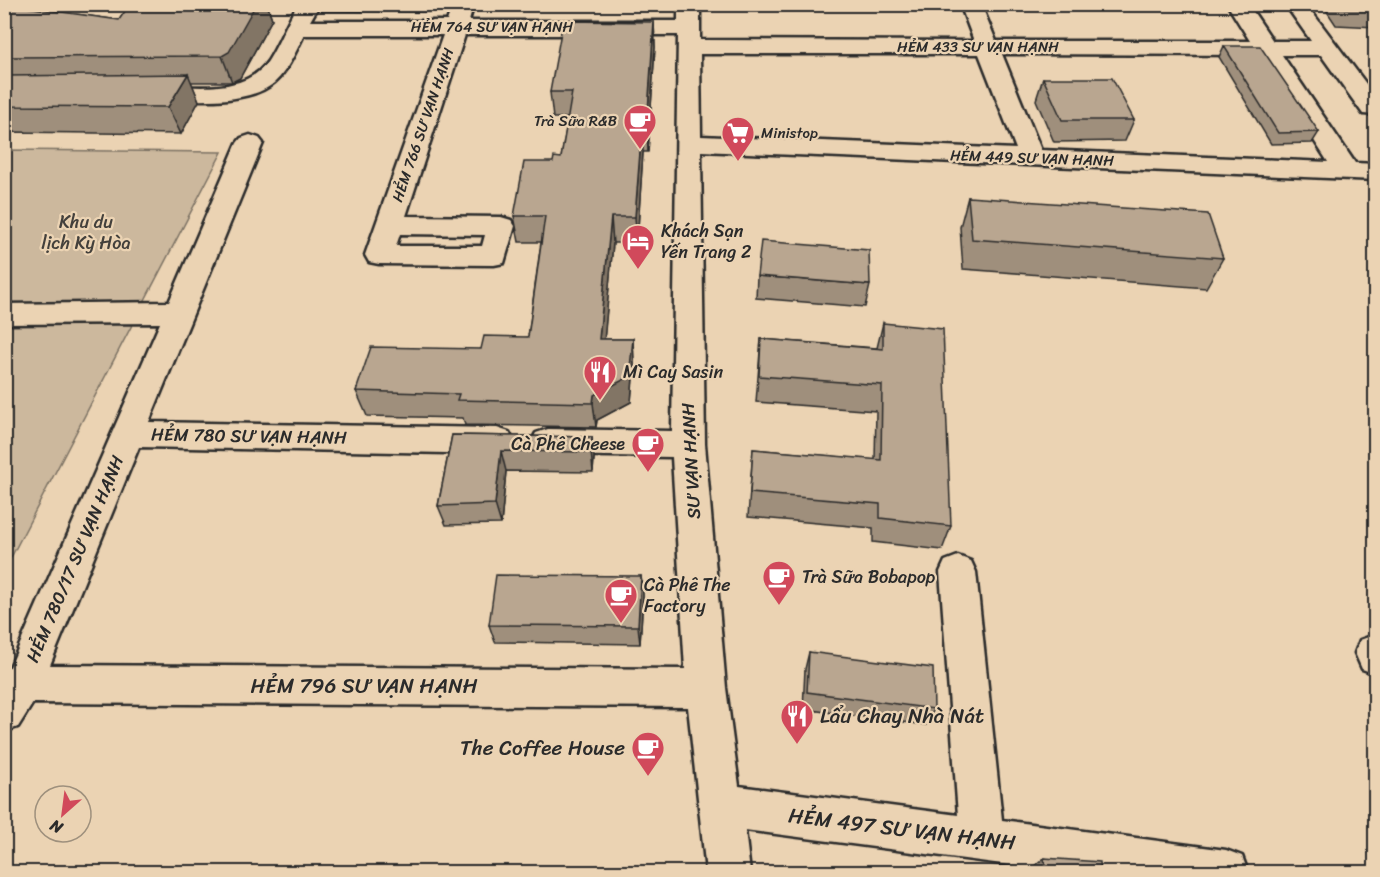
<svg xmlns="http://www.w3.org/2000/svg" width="1380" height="877" viewBox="0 0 1380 877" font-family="Sriracha,sans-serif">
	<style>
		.green { fill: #ccb89d; stroke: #7c7264; stroke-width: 1.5 }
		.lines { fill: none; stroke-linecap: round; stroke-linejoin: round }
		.minor-casing { stroke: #2b2b2b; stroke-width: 5 }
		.minor { fill: #ebd3b3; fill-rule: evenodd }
		.wall { fill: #9f8f7c; stroke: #2b2b2b; stroke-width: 1.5 }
		.shaded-wall { fill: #827465; stroke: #2b2b2b; stroke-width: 1.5 }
		.building { fill: #b9a690; stroke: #2b2b2b; stroke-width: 1.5 }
		.labels { text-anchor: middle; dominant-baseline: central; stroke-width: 4.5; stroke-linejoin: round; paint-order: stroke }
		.far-street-label { font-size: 15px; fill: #2b2b2b; stroke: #ebd3b3 }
		.far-poi-label { font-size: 15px; fill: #2b2b2b; stroke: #ebd3b3; text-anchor: end }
		.park-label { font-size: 18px; fill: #43403c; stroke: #ebd3b3 }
		.poi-label { font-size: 18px; fill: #2b2b2b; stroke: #ebd3b3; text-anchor: start }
		.street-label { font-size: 18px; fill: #2b2b2b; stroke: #ebd3b3 }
		.near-street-label { font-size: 21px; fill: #2b2b2b; stroke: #ebd3b3 }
		.near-poi-label { font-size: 21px; fill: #2b2b2b; stroke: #ebd3b3; text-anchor: start }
	</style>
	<rect width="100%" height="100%" fill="#ebd3b3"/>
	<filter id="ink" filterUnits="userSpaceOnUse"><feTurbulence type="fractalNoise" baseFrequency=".0167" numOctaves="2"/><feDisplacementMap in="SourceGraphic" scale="12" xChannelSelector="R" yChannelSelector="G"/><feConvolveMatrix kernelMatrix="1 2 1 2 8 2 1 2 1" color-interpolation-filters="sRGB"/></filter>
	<g filter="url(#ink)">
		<path class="green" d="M5,150l217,2 -217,417z"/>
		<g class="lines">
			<defs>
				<g id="minor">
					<path d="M298,4h16l3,5 -7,12h137l6,-17h21l-5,17h209v-17h22v36l274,1 -14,-37h21l15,37h254l-23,-37h21l25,37h38l-26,-37h21l70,93v18l-13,-1 -42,-59h-39l73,108 21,1v16l-675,-29 4,293 21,244 13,98 219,29 -18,-243 5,-11 13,-5 13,5 5,11 26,248 224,30 16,6 6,16h-185l-318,-42 5,42h-44l-18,-165 -655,-4 -15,24 -14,5v-64l6,-1 150,-344 -156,1v-20l165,-2 68,-159 4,-5 9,-3 9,3 4,5 -114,279 348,6 12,4 5,9 -5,9 -12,4 -358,-7 -89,218 635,4 -13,-212 -124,-2 -12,-4 -5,-9 5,-9 12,-4 124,2 6,-396h-213l-59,181 95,1 10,3 4,6 -11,37 -10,2 -115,-1 -10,-2 -4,-7 78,-220h-139c-8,16 -16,35 -29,47 -27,25 -90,17 -124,17l-8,-2 -4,-5 4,-5 8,-2c37,0 93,12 117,-24 12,-19 18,-38 30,-57zM700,54h279l37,95 -315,-13zM1002,54l257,1 69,107 -287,-12zM400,234l85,1 -3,11h-86z"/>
					<path d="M1374,635l2,1v38l-14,-5 -7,-16 5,-13z"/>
				</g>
			</defs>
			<use href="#minor" class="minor-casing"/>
			<use href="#minor" class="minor"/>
		</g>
		<g class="wall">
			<path d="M4,4l115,16 11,-16h137l5,15 -32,59 -8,4h-41l8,19 -18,33 -173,-2 -4,5z"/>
			<path d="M319,4h132l-3,8 -127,-1z"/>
			<path d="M1322,4h54v23l-40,-2z"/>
			<path d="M654,22l1,25 -7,105h-5l-6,91h-24l-9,96h29l1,26 -3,37 -34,18 -1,7 -131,-2 -2,-7 -96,-2 -11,-25 125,-42 47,-12 13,-95h-22l-5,-26 47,-58 7,-40h-15l-3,-26z"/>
			<path d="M1224,46l95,86 -7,11 -41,1 -52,-87z"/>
			<path d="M1043,78l91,42 -9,21 -71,1 -18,-42z"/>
			<path d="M968,197l255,61 -17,30 -243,-19 -3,-42z"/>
			<path d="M757,276l113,9 -5,22 -109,-9z"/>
			<path d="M883,323l68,203 -9,24 -69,-8v-14l-125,-11 5,-68 122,11 1,-49 -120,-9 5,-63 116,9z"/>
			<path d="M452,435l140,2 2,21 -1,14 -87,-1 -5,53 -55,1 -8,-19z"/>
			<path d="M641,576l2,19 -3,49 -145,-2 -6,-17z"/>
			<path d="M809,652l125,57 -8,16 -123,-16 2,-40z"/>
			<path d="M1044,858l57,15h-69l-1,-3z"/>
		</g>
		<g class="shaded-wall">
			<path d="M256,4h11l5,15 -32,59 -8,4 -10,-26z"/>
			<path d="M446,4h5l-3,8z"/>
			<path d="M654,22l1,25 -7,105 -1,-26z"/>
			<path d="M188,74l11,27 -18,33 -13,-27z"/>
			<path d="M642,126l1,26 -6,91 -2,-26z"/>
			<path d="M4,127l4,5 -4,5z"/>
			<path d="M611,217l2,26 -11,121 -3,-25z"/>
			<path d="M633,339l1,26 -3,37 -34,18 -1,7 -3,-24 1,-8z"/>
			<path d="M592,437l2,21 -1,14 -2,-20z"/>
			<path d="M501,451l5,20 -5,53 -6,-20z"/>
			<path d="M641,576l2,19 -3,49 -2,-18z"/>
		</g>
		<g class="building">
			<path d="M4,4l115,16 11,-16h126l-27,48 -7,4 -218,1z"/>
			<path d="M1343,4h33v5l-30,-1z"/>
			<path d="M563,21l91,1 -7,104h-5l-7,91h-24l-12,122h34l-4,38 -35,18 -1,8 -136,-3 2,-6 -103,-3 15,-44 110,2 3,-13 44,1 17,-121h-31l10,-54h29l1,-5 7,1 11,-66h-22z"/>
			<path d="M1224,46h36l59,86 -41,1z"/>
			<path d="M188,74l-20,33 -164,-1v-30z"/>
			<path d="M1043,78h69l22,42h-72z"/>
			<path d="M968,197l240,17 15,44 -251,-19z"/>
			<path d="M761,241l108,9 1,35 -113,-9z"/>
			<path d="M883,323l60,6 8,197 -71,-8v-14l-130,-11 3,-44 128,11 1,-75 -123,-9 2,-37 122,10z"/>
			<path d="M452,435l140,2 -1,15 -90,-1 -6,53 -57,2z"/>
			<path d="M496,575l145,1 -3,50 -149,-1z"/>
			<path d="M809,652l124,16 1,41 -127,-17z"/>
			<path d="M1044,858l56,4 1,11h-55z"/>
		</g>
	</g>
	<defs>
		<symbol id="cafe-pin" viewBox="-11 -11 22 30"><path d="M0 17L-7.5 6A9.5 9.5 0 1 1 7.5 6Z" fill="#d1495b" stroke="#ebd3b3"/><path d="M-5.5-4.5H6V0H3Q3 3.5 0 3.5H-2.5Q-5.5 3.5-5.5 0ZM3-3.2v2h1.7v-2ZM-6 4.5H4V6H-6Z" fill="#fff"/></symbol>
		<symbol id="supermarket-pin" viewBox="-11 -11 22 30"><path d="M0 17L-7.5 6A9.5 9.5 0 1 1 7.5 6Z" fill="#d1495b" stroke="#ebd3b3"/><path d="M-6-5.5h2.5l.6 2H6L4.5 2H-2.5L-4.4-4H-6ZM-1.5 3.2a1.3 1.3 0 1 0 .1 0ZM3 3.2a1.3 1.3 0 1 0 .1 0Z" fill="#fff"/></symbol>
		<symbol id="hotel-pin" viewBox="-11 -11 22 30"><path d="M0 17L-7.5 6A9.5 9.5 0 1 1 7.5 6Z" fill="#d1495b" stroke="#ebd3b3"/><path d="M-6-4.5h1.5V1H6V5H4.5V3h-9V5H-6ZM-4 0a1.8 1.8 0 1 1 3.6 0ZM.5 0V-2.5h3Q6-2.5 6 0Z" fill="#fff"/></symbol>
		<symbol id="restaurant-pin" viewBox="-11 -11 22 30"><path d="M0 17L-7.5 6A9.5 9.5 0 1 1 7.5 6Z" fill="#d1495b" stroke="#ebd3b3"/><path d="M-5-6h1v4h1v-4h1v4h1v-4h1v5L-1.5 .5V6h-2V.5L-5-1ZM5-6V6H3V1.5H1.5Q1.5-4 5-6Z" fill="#fff"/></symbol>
	</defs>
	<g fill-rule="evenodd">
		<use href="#cafe-pin" x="621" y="102" width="38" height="52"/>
		<use href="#supermarket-pin" x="719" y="114" width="38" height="52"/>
		<use href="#hotel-pin" x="619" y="222" width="38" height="52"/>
		<use href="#restaurant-pin" x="581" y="353" width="38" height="52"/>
		<use href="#cafe-pin" x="629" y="425" width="38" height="52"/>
		<use href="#cafe-pin" x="760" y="558" width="38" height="52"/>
		<use href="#cafe-pin" x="602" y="576" width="38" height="52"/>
		<use href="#restaurant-pin" x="778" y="697" width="38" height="52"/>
		<use href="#cafe-pin" x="629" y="729" width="38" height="52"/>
	</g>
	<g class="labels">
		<g class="far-street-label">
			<text x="492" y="27">HẺM 764 SƯ VẠN HẠNH</text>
			<text x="978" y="47">HẺM 433 SƯ VẠN HẠNH</text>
			<text transform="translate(423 125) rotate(-71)">HẺM 766 SƯ VẠN HẠNH</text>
			<text transform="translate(1032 158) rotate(2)">HẺM 449 SƯ VẠN HẠNH</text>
		</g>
		<g class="far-poi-label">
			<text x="617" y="121">Trà Sữa R&amp;B</text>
			<text x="761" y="133" text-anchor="start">Ministop</text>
		</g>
		<g class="park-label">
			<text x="86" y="222">Khu du<tspan x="86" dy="21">lịch Kỳ Hòa</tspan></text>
		</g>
		<g class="poi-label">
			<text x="661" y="231">Khách Sạn<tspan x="661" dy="21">Yến Trang 2</tspan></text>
			<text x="623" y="372">Mì Cay Sasin</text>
			<text x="625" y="444" text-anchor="end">Cà Phê Cheese</text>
			<text x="802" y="577">Trà Sữa Bobapop</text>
			<text x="644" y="585">Cà Phê The<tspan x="644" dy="21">Factory</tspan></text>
		</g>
		<g class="street-label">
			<text transform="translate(249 436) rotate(1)">HẺM 780 SƯ VẠN HẠNH</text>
			<text transform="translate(691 461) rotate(-93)">SƯ VẠN HẠNH</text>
			<text transform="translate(75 559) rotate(-67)">HẺM 780/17 SƯ VẠN HẠNH</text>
		</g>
		<g class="near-street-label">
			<text x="364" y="686">HẺM 796 SƯ VẠN HẠNH</text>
			<text transform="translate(902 829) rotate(7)">HẺM 497 SƯ VẠN HẠNH</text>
		</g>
		<g class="near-poi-label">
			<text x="820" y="716">Lẩu Chay Nhà Nát</text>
			<text x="625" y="748" text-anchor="end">The Coffee House</text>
		</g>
	</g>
	<rect width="1380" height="877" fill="none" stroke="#ebd3b3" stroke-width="24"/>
	<rect x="12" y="12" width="1356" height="853" fill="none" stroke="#2b2b2b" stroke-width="2" filter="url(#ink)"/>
	<g transform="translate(63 814) rotate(208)"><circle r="28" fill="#ebd3b3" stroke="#9e907d" stroke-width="1.5"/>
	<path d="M0-4.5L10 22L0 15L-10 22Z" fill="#d1495b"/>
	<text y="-9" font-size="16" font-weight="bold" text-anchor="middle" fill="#2b2b2b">N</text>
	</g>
</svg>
